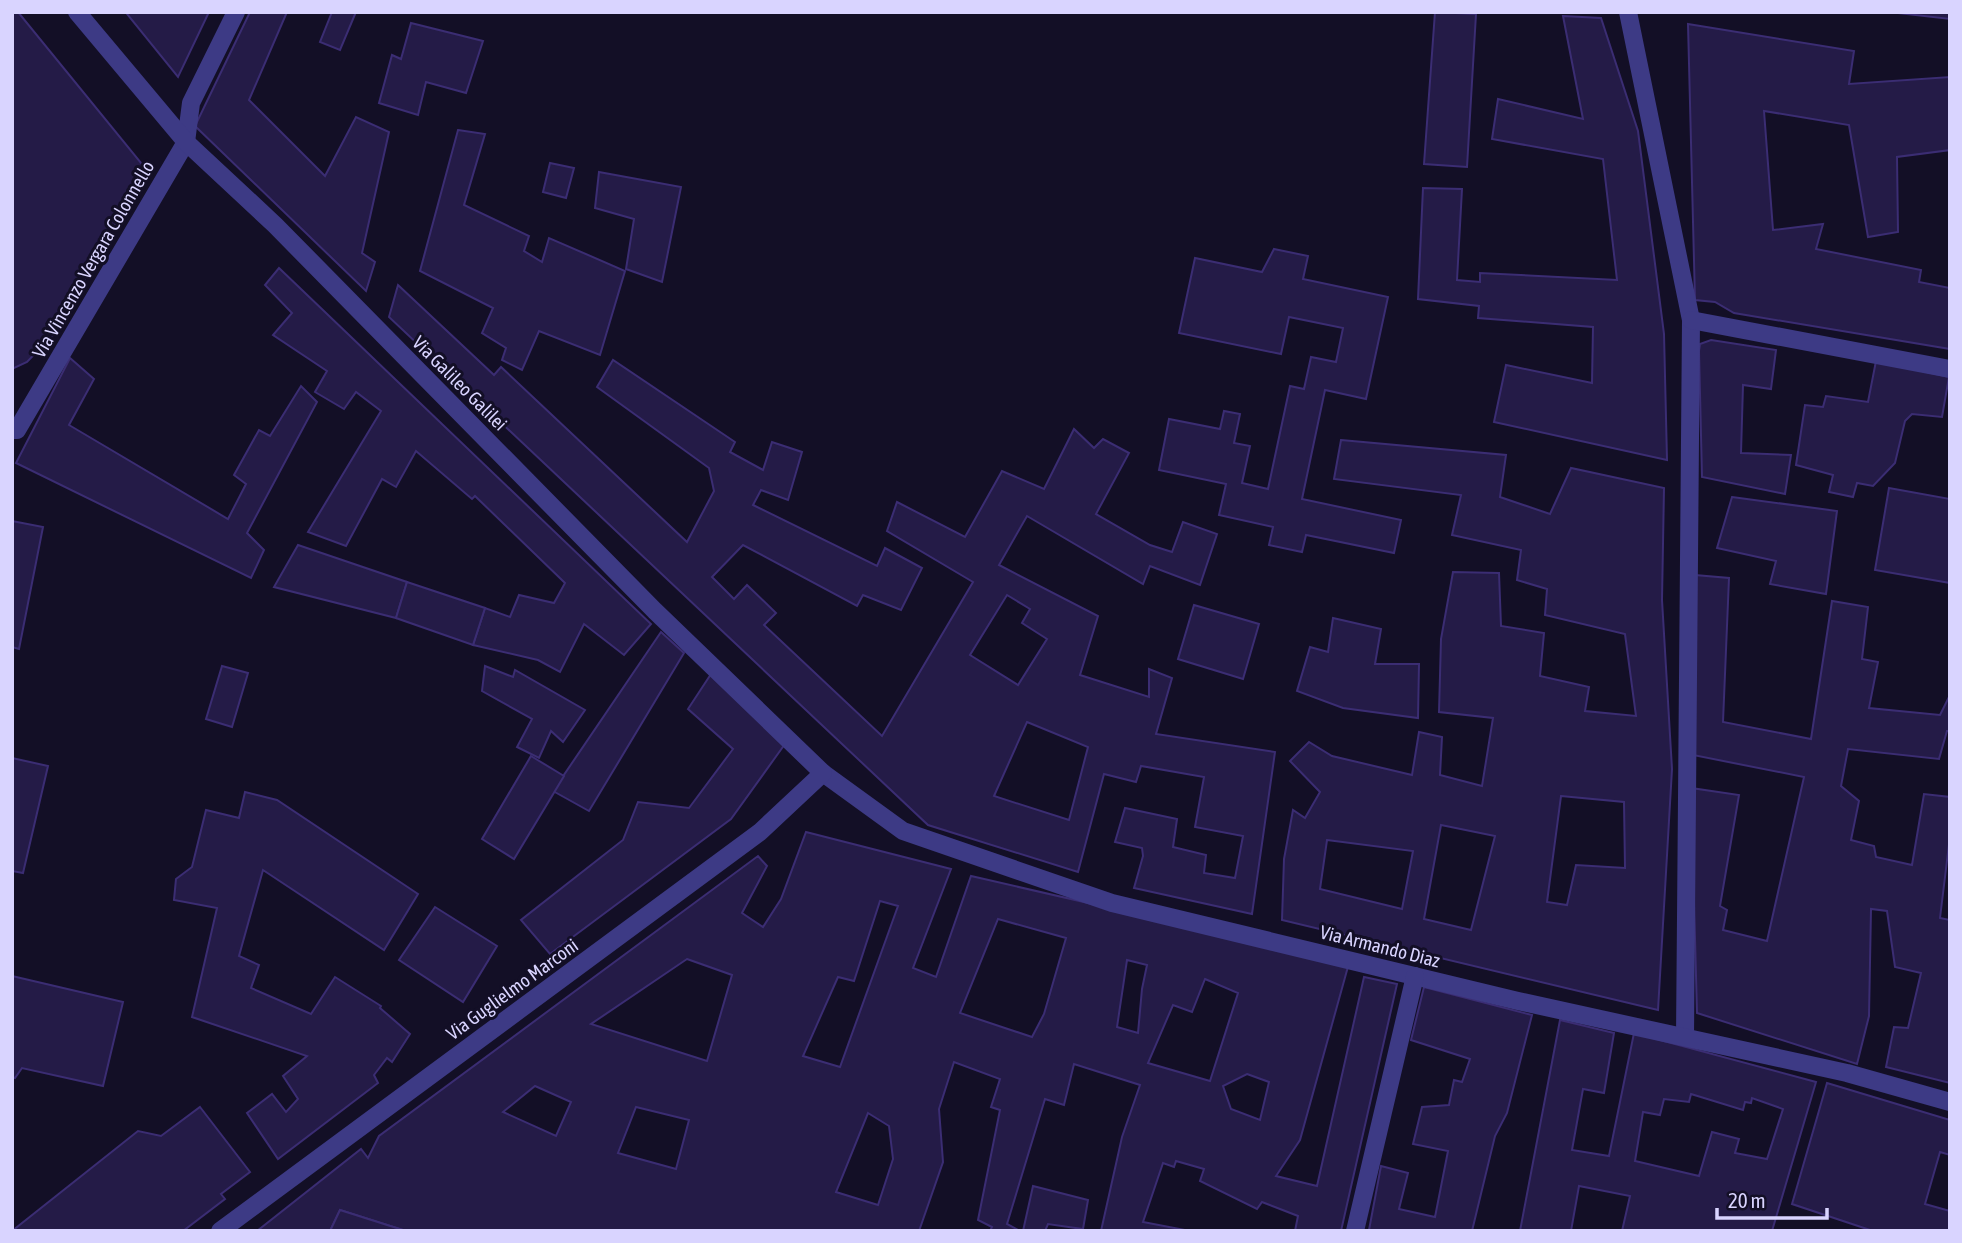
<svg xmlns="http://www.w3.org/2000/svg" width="1962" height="1243" viewBox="0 0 1962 1243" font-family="'Asap Condensed',sans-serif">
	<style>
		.building { fill: #241b47; stroke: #3b2d73; stroke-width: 2; fill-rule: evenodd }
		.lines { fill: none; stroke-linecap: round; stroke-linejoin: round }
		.minor { stroke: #3d3a85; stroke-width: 18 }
		.tertiary { stroke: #3d3a85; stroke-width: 18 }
		.labels { text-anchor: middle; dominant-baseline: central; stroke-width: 6; stroke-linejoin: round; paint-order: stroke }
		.street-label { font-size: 19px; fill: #d9d4ff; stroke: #130f26 }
	</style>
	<rect width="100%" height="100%" fill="#130f26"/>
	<g class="building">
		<path d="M12,12h6l128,157 -91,164 -28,29 -15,7z"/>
		<path d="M127,12h82l-31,65 -51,-63z"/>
		<path d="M250,12h37l-38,88 76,76 31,-59 33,15 -27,121 13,9 -9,29 -171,-165z"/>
		<path d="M332,12h24l-16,38 -20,-8z"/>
		<path d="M1435,12l41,2 -9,153 -43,-3z"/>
		<path d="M1889,12h61v7z"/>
		<path d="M1563,16l38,2 37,113 26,203 3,126 -173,-38 12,-57 86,18 1,-56 -115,-9 1,-12 -61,-7 5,-111 39,1 -5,91 23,2v-9l137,7 -14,-121 -111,-20 6,-40 85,20z"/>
		<path d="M411,23l72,18 -17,52 -40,-11 -8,33 -39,-12 13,-48 9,4z"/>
		<path d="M1688,24l166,27 -5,33 101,-7v73l-53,7 1,75 -30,5 -19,-112 -85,-14 9,119 50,-6 -7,25 105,21 -2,12 31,6v61l-216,-36 -19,-11 -20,-2z"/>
		<path d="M458,130l27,4 -21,71 65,31 -5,15 18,11 7,-24 76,33 -25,84 -61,-24 -17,39 -20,-10 4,-12 -24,-15 11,-25 -73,-37z"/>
		<path d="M550,163l24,5 -8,30 -23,-6z"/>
		<path d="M599,172l82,15 -19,95 -36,-13 8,-50 -39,-11z"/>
		<path d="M1274,249l34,7 -5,23 85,18 -22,102 -41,-9 -23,109 99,21 -7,33 -88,-18 -4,17 -33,-7 4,-18 -54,-12 7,-31 -67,-14 10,-51 51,10 4,-18 16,3 -6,29 16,3 -8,37 26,6 22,-103 14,3 7,-32 25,5 7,-34 -54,-11 -8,37 -102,-21 16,-75 67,14z"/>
		<path d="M279,268l372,356 -27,31 -40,-31 -24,48 -22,-12 -65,-15 12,-37 25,9 9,-22 35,8 11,-20 -90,-87 -3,3 -56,-48 -20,36 -14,-8 -36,67 -38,-14 73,-121 -25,-19 -12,17 -29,-17 12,-21 -54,-36 19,-22 -27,-28z"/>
		<path d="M398,285l96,90 7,-8 186,175 27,-51 -5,-23 -112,-81 16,-27 122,82 -5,10 33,18 9,-28 30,10 -14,48 -27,-10 -8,15 124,61 8,-18 37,20 -21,42 -38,-15 -6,11 -114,-61 -31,32 22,22 13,-14 29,28 -12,12 118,111 91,-154 -86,-51 10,-29 68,35 37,-66 42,18 30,-60 20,19 9,-9 26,14 -33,61 54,31 22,7 11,-30 34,12 -17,51 -50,-19 -7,18 -116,-68 -28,49 99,51 -18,59 69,22v-28l23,9 -16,56 119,18 -23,162 -118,-26 9,-32 -1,-8 -27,-6 10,-34 52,11 -4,28 33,8 -2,18 31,5 8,-42 -48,-9 9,-50 -63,-11 -5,16 -32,-8 -26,98 -150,-47 -539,-508zM1007,595l23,14 -8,14 25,16 -29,46 -48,-30zM1027,722l61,25 -19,73 -75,-24z"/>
		<path d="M1711,340l65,10 -5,39 -28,-4 -2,68 50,2 -6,39 -83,-17 -3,-126 1,-7z"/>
		<path d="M70,358l24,21 -25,46 159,94 18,-35 -12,-9 25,-45 11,6 31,-50 16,16 -70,131 17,17 -13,28 -235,-115z"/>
		<path d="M1876,361l73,16 -7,40 -30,-3 -7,7 -10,42 -22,23 -16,-3 -4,14 -24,-5 4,-17 -37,-10 9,-60 18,2 3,-11 42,6z"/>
		<path d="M1341,440l165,15 -6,42 50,17 21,-46 93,20 -2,112 10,169 -14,241 -376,-90 2,-61 9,-49 12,8 15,-26 -30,-31 19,-19 23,14 80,19 7,-43 23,5 -2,38 42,11 11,-68 -54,-6 2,-73 12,-67 46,1 2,53 43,7 -4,43 49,11 -4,24 51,5 -11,-82 -80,-19 2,-26 -30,-9 4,-30 -69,-15 9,-40 -127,-16zM1561,796l63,6 1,66 -49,-3 -9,40 -20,-3zM1441,825l54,11 -24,94 -47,-11zM1327,840l86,11 -11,58 -82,-20z"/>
		<path d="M1889,488l61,11v84l-75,-13z"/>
		<path d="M1732,497l105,14 -11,83 -56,-10 6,-23 -59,-13z"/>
		<path d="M12,521l31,6 -24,122 -7,-2z"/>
		<path d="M298,545l109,37 -11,36 -122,-31z"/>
		<path d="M1695,575l34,3 -6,144 88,17 21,-138 36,6 -6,52 16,3 -9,46 71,7 10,-20v36h-3l-8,28 -91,-10 -7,37 18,15 -8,39 23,6 2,11 36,8 12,-71 26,3v39l-10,82 10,2v163l-64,-16 8,-40 14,1 13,-55 -26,-6 -8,-56 -16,-2 -2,107 -12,48 -160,-51 -6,-225 48,7 -19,111 7,4 -4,20 44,11 37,-164 -111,-22z"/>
		<path d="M407,582l78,26 -12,37 -77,-27z"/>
		<path d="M1194,605l65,19 -16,55 -65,-20z"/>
		<path d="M1333,618l48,11 -6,35h44l-1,54 -75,-10 -46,-17 13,-44 18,5z"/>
		<path d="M661,632l23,21 -95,158 -36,-20z"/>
		<path d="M222,666l26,7 -16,54 -26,-8z"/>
		<path d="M485,666l28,11 2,-7 70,40 -22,32 -12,-11 -12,27 -22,-11 15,-28 -50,-28z"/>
		<path d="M711,674l74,70 -54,75 -181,135 -29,-34 102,-80 15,-38 51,6 44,-59 -45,-40z"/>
		<path d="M531,756l33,20 -50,83 -32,-20z"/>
		<path d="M12,758l36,8 -25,107 -11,-2z"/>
		<path d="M245,792l32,8 141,94 -34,56 -121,-80 -24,86 20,9 -8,23 60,26 24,-37 46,29 -1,2 30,26 -18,28 -5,-4 -13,17 4,8 -100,76 -31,-46 25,-19 14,18 12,-13 -15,-23 24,-20 -115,-39 25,-109 -43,-8 2,-21 16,-12 14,-57 33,8z"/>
		<path d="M806,832l145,37 -38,99 23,9 35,-101 378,87 -49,177 -24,36 41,10 47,-209 33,7 -56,247h-46l3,-15 -36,-14 -5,7 -57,-28 4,-12 -28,-8 -2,6 -11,-4 -20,59 47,9h-89l21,-94 18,-52 -66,-21 -10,41 -19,-6 -38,125 13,7h-30l2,-4 -14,-7 22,-110 -9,-3 9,-28 -46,-17 -15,47 4,53 -24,69h-513l-66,-21 -10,21h-73l104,-82 7,9 11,-22 379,-280 9,10 -25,47 21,14 18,-28zM880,901l18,5 -58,161 -37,-11 35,-79 16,4zM998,919l68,19 -22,76 -12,23 -72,-24zM687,959l45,16 -25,86 -116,-37zM1127,960l20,5 -5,24 -4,44 -21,-6zM1205,979l33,14 -28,88 -62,-18 25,-58 19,7zM1247,1074l22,8 -9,38 -29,-11 -8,-23zM535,1086l36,16 -15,34 -53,-24zM636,1107l53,13 -13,49 -58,-16zM868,1113l21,13 4,33 -15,46 -42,-13z"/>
		<path d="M435,907l62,39 -34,56 -64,-42z"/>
		<path d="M12,976l111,26 -20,84 -81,-18 -7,10 -3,-1z"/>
		<path d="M1424,987l108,28 -25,98 -12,23 -23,95h-101l-2,-1 12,-64 27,7 -9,36 36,8 13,-66 -35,-7 9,-37 27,-2 5,-25 8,2 8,-23 -59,-19z"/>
		<path d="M1560,1020l54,13 -10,60 -21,-4 -11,61 37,6 25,-123 182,49 -44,149h-150l8,-35 -51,-10 -8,45h-51zM1691,1094l52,16 2,-8 6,1 1,-5 31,11 -16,50 -32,-6 4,-14 -27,-7 -13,44 -64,-15 8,-49 17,3 4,-16 25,3z"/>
		<path d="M1827,1083l123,37v35l-10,-3 -15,52 25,7v20h-77l-81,-27z"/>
		<path d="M200,1107l50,65 -29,22 4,5 -42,32h-171l126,-100 23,5z"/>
		<path d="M1033,1186l55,14 -5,29 -35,-5 -3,7h-22z"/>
		<path d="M340,1210l66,21h-76z"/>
	</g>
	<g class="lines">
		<g class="minor">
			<path d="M1628,12l63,308 -6,717"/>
			<path d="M1691,320l259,49"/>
			<path d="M12,430h5l169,-288 5,-39 45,-91"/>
			<path d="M823,773l80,58 209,72 406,98 329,72 103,29"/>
			<path d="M1355,1231l60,-255"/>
		</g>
		<path class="tertiary" d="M77,12l109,130 89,83 380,386 168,162 -63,59 -540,399"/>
	</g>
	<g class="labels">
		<g class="street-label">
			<text transform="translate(93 259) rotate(-60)">Via Vincenzo Vergara Colonnello</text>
			<text transform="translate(460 383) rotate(45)">Via Galileo Galilei</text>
			<text transform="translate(1380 946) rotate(14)">Via Armando Diaz</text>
			<text transform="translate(512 989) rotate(-36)">Via Guglielmo Marconi</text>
		</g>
	</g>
	<rect width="1962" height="1243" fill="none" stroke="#d9d4ff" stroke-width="28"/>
	<path d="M1717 1208v10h110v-10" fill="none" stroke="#d9d4ff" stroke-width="3.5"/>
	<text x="1728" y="1208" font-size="21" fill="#d9d4ff" stroke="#130f26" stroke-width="5" paint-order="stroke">20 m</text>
</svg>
